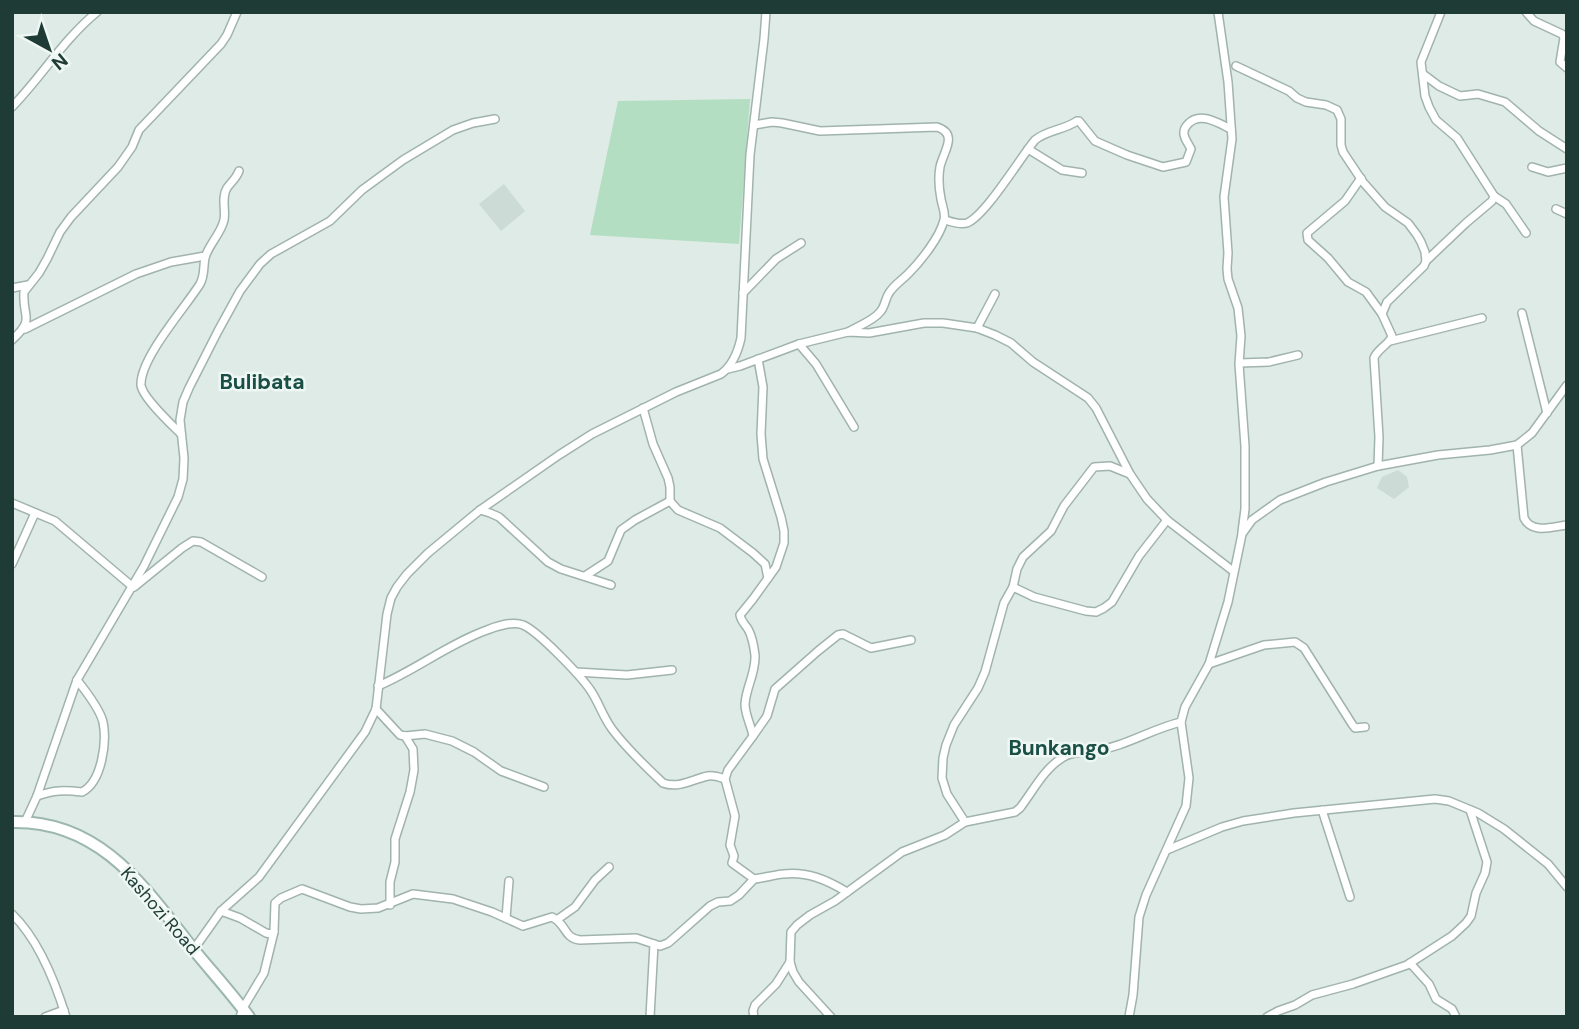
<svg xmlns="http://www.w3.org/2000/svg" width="1579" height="1029" viewBox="0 0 1579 1029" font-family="'DM Sans',sans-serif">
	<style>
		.built { fill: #ccdbd5 }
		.green { fill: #b4dec2 }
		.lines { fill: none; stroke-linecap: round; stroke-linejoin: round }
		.street-casing { stroke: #a1b3ad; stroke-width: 10 }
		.secondary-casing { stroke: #9cb7af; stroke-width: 14 }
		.street { stroke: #fff; stroke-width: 7 }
		.secondary { stroke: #fff; stroke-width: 10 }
		.labels { text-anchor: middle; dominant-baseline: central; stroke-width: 5; stroke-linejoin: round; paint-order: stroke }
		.street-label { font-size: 18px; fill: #1e3b35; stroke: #eef7f3 }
		.quarter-label { font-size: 21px; font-weight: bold; fill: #194f44; stroke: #eef7f3 }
	</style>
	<rect width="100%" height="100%" fill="#deebe6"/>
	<g class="built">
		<path d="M504,184l21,27 -24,20 -22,-27z"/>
		<path d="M1398,470l9,7 2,10 -15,12 -17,-11 5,-11z"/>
	</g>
	<path class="green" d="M750,99l-11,145 -149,-9 28,-134z"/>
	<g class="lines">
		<defs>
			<g id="street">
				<path d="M1218,12l10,70 4,57 -8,58 4,56 -1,16 1,10 10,29 3,28 -2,28 6,82v63l-3,23"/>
				<path d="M1526,12l8,9 28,13 2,4 -4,24 7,6"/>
				<path d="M1236,66l53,25 8,7 9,4 20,3 11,5 4,9v26l2,7 20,30 22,25 23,16 9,12 4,7 4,10 1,9 -2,5 -37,36 -5,12 10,22c-3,9 -14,12 -18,22l5,79 -1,29"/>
				<path d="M1423,74l16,12 21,10 18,-2 27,8 34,29 28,18"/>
				<path d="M12,107c30,-31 52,-68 85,-95"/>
				<path d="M754,125l18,-3 10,1 38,8 117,-4c22,7 6,25 3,40 -2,11 -1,22 1,32 1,7 5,14 3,21 -4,17 -23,41 -36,54 -6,6 -14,11 -19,19 -4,6 -4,14 -9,19 -7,9 -22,14 -32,20"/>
				<path d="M1028,149l34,21 20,3"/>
				<path d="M1532,167l16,5 19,-4"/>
				<path d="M1361,178l-16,23 -38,32 1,7 20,18 20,24 18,10 16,22"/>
				<path d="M1494,196l12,8 20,29"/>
				<path d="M1556,209l11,5"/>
				<path d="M945,220c7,2 15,5 22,3 19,-8 53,-65 68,-83 12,-10 29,-10 42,-19h2l16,20 32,14 36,12 23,-5 5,-13c-4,-8 -12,-16 -3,-25 12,-13 30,-1 43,5"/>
				<path d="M1426,261l40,-38 26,-22 2,-5 -37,-58 -21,-18 -7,-13 -4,-11 -4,-34 20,-50"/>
				<path d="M12,288l16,-3"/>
				<path d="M743,293l33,-34 25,-16"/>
				<path d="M1522,313l25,100"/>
				<path d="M977,328l18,-34"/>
				<path d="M25,329l111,-55 35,-12 34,-6"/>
				<path d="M12,340c24,-22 10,-22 12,-48l15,-19 8,-14 13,-27 11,-15 47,-50 14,-20 7,-17 82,-86 6,-9 10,-23"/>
				<path d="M1390,341l92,-23"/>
				<path d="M799,344l17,20 38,63"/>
				<path d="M758,359l5,28 -2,47 2,25 18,58 3,14v12l-8,24 -23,32 -13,16c1,6 4,8 8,14 4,7 6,18 7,26 1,18 -9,32 -10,49 0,11 6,21 8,32l-25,34 -3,9 10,37 -5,29 4,11 -2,7 22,16c10,-1 19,-4 29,-5 24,-3 44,6 64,18"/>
				<path d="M1240,363l29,-1 29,-7"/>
				<path d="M728,369l12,-3 59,-22 49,-12 21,1 55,-10h19l34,5 18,7 16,8 22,19 55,36 8,10 34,66 17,25 20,21 66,51"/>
				<path d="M643,408l10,36 15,34 2,9v14l8,9 42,18 33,25 12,11 3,14"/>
				<path d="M181,434c-9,-9 -39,-37 -40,-49 -1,-27 44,-77 59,-101 5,-9 3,-17 5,-26 3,-13 16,-24 19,-38 2,-10 -3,-23 3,-32 4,-6 9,-9 12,-17"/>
				<path d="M1517,445l7,73c8,16 27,9 43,7"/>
				<path d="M12,503l43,18 78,66"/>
				<path d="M480,510l10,3 9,4 49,45 13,7 50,16"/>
				<path d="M12,564l23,-51"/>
				<path d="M585,576l23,-15 13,-31 14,-10 35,-19"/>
				<path d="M134,587l48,-39 11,-7 8,1 61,35"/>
				<path d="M1013,587l21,10 52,14 10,1 8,-4 8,-6 27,-46 28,-36"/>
				<path d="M1209,664l55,-19 31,-3 9,6 48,76 3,4 10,-1"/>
				<path d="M576,672l51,3 45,-5"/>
				<path d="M378,686c38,-16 70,-42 109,-56 10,-4 27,-9 36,-5 15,6 59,52 68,66 8,12 12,26 21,38 14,19 33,37 51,54 16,6 30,-4 45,-7 6,-1 11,1 17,3"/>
				<path d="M376,709l24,26 5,1 20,-2 27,7 22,11 27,19 43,16"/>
				<path d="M753,736l14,-20 8,-27 43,-38 20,-16 5,-1 28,14 40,-8"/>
				<path d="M37,796c17,-6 27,-6 45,-4 20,-10 25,-50 21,-70 -3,-12 -18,-32 -26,-42"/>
				<path d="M1322,810l28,87"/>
				<path d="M25,822l12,-26 40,-116 67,-114 34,-69 5,-18 1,-21 -4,-38 3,-18 6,-14 29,-57 22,-40 20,-27 11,-10 59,-33 32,-31 41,-30 50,-30 20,-7 22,-4"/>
				<path d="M965,822l-18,-28 -5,-16 1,-20 3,-13 8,-20 24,-37 7,-16 19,-69 9,-16 4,-18 6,-12 28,-26 13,-25 30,-39 16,-1 20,8"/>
				<path d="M1167,850l55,-23 21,-6 51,-8 141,-14 14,2 29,12 26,16 44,35 19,23"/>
				<path d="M390,905v-23l5,-20v-23l15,-47 4,-22 -1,-21 -8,-13"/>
				<path d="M221,911l19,7 26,15 5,1 3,-2 1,-29 6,-5 21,-9 48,18 11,2 17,-1 35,-14 40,5 39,13 31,14 29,-9c15,7 11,21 28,23l56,-2 24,8 8,-3 7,-6 35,-31 8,-4 12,-1 9,-6 15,-16"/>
				<path d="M12,914c27,26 43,67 54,103"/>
				<path d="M506,918l3,-37"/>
				<path d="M558,919l17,-12 20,-27 14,-13"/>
				<path d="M194,949l27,-38 38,-34 106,-145 11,-23 11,-95 4,-16 6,-11 10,-13 21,-21 52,-43 79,-55 33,-21 84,-42 45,-18c12,-9 17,-22 20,-36l9,-183 14,-116 2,-27"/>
				<path d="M1410,963l19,21 7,15 16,10 4,8"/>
				<path d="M45,1017l19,-7"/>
				<path d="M240,1017l3,-9 21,-35 10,-41"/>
				<path d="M650,1017l4,-73"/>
				<path d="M754,1017l-1,-6 2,-6 21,-21 14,-22"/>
				<path d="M831,1017l-32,-35 -6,-10 -3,-10 1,-30 6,-7 13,-10 25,-14 67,-49 43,-17 20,-13 50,-10 5,-4c13,-17 24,-39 42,-50 10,-7 20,-5 31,-7 32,-4 58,-22 88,-29"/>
				<path d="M1129,1017l4,-22 6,-78 7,-22 40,-89 3,-28 -8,-56 4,-15 24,-43 19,-62 14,-68 10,-14 28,-20 46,-18 52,-16 60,-11 52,-5 27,-5 15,-12 35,-48"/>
				<path d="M1267,1017l11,-6 17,-6 17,-10 41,-11 54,-19 45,-29 14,-13 5,-7 5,-23 9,-20 2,-11 -17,-52"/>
			</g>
			<path id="secondary" d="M12,822c89,-2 133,66 182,128 18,22 38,44 55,67"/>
		</defs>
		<use href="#street" class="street-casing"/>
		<use href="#secondary" class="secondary-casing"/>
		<use href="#street" class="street"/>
		<use href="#secondary" class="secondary"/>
	</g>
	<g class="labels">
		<g class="street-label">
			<text transform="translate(160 911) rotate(49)">Kashozi Road</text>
		</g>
		<g class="quarter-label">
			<text x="262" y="382">Bulibata</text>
			<text x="1059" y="748">Bunkango</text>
		</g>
	</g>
	<rect width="1579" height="1029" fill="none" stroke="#1e3b35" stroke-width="28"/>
	<g transform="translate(49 49) rotate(140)" stroke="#eef7f3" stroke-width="5" paint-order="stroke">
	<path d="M0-5L12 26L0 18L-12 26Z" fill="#1e3b35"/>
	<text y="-10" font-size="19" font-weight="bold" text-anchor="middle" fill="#1e3b35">N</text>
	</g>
</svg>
